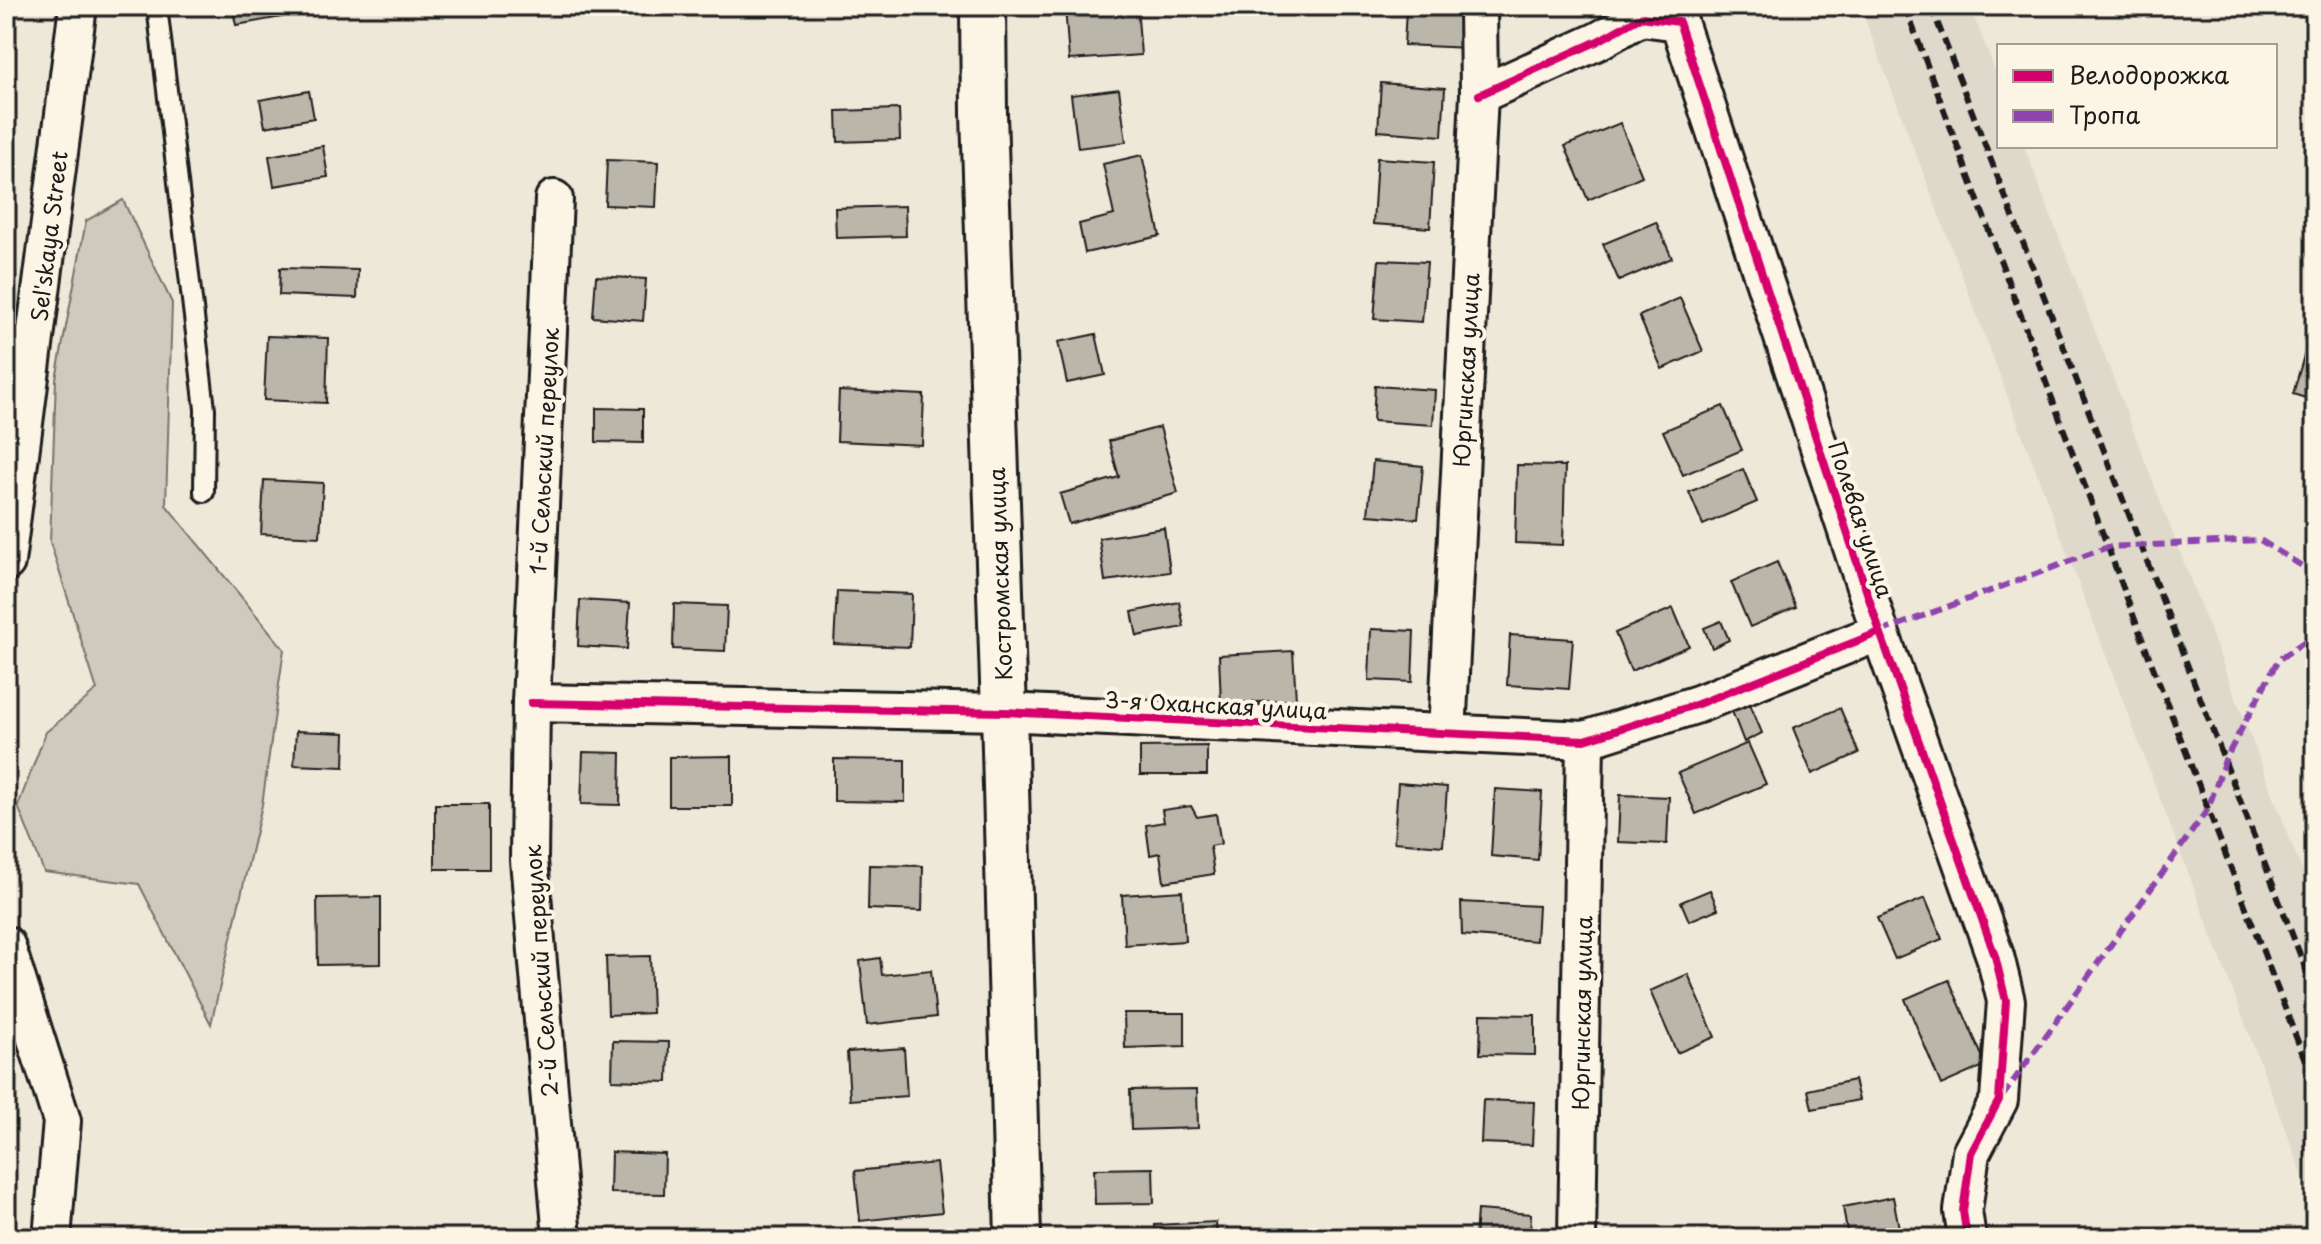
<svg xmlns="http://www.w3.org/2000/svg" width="2321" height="1244" viewBox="0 0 2321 1244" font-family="'Playpen Sans',sans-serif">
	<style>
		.built { fill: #ded9cb }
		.green { fill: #cfcabd; stroke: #76736c; stroke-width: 2 }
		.building { fill: #bab6aa; stroke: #1c1c1c; stroke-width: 2 }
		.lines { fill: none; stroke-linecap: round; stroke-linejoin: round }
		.service-casing { stroke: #1c1c1c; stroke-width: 24 }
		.minor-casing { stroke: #1c1c1c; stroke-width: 42 }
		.tertiary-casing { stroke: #1c1c1c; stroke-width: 50 }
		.service { stroke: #fcf5e5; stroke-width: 18 }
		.minor { stroke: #fcf5e5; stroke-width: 36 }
		.tertiary { stroke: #fcf5e5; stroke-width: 44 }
		.rail { stroke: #1c1c1c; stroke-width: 6; stroke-dasharray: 12 6; stroke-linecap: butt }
		.quiet { stroke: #8e44ad; stroke-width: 6; stroke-dasharray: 12 6; stroke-linecap: butt }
		.cycleway-casing { stroke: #fcf5e5; stroke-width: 13 }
		.cycleway { stroke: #d6006c; stroke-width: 8 }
		.labels { text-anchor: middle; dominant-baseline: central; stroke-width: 8; stroke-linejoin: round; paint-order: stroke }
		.street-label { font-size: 22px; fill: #1c1c1c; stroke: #fcf5e5 }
	</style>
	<rect width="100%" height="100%" fill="#eee8d9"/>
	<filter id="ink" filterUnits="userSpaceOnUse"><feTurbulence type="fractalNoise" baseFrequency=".0125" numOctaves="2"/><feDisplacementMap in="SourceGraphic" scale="16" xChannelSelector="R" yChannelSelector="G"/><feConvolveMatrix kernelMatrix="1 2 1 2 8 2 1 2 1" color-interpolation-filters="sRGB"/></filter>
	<g filter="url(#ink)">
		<path class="built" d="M1860,6h110l29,75v65h25l291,758v304z"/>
		<path class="green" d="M123,200l49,103 -6,202 118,144 -22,156 -51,219 -72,-140 -95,-12 -26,-66 28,-74 51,-42 -47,-148 6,-163 30,-158z"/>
		<g class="building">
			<path d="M232,6h60l1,9 -57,10z"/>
			<path d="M1065,6h72l4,49 -72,5z"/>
			<path d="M1406,10l63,3 -1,35 -64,-3z"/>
			<path d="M6,24h8l-1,33h-7z"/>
			<path d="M1381,83l64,5 -3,48 -64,-5z"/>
			<path d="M1119,89l7,53 -48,6 -7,-53z"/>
			<path d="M309,91l5,27 -49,9 -5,-27z"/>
			<path d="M899,109l1,31 -62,2 -1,-31z"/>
			<path d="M1620,123l22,53 -54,24 -23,-54z"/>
			<path d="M323,146l5,31 -54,9 -5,-30z"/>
			<path d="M1142,155l18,81 -75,17 -6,-29 35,-9 -11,-51z"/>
			<path d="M1377,158l57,4 -4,66 -57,-4z"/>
			<path d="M607,160l51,2 -2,45 -51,-2z"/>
			<path d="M905,206l1,30 -70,2 -1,-30z"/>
			<path d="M1656,222l16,36 -53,23 -16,-37z"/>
			<path d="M1379,260l48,2 -5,60 -48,-3z"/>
			<path d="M280,268l78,2 -1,28 -78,-3z"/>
			<path d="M596,276l50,3 -3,42 -50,-4z"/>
			<path d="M1680,298l23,53 -41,18 -23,-53z"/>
			<path d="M2315,317v84l-22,-7z"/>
			<path d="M1096,334l9,41 -38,8 -9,-41z"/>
			<path d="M267,336l61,2 -2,65 -62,-3z"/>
			<path d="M1375,386l60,4 -2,35 -60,-4z"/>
			<path d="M839,391l85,4 -2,50 -85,-4z"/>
			<path d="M1723,406l19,44 -59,25 -20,-44z"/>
			<path d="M596,408l47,1v34l-47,-1z"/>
			<path d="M1160,427l18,66 -109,31 -9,-30 59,-17 -10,-36z"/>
			<path d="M1373,461l50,5 -5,53 -50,-4z"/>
			<path d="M1517,465l48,1 -2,79 -48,-2z"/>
			<path d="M1743,469l14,33 -54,23 -14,-33z"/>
			<path d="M264,480l59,3 -3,54 -59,-3z"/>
			<path d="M1164,528l6,44 -65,9 -6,-43z"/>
			<path d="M1777,562l19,45 -46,20 -19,-45z"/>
			<path d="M837,591l75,3 -2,53 -76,-3z"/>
			<path d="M580,600l50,3 -3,46 -49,-3z"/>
			<path d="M1179,602l5,25 -47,9 -5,-24z"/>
			<path d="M674,604l53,2 -2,45 -52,-2z"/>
			<path d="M1673,608l16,38 -58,25 -16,-38z"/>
			<path d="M1721,621l8,19 -17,8 -8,-20z"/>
			<path d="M1371,629l43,2 -2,51 -43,-2z"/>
			<path d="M1510,635l63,4 -4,50 -62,-4z"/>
			<path d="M1293,651l3,49 -75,4 -2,-49z"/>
			<path d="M1750,704l12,29 -18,9 -12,-31z"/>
			<path d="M1840,708l19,45 -47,21 -19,-46z"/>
			<path d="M296,731l49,2 -1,34 -50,-2z"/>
			<path d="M1748,743l18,41 -70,30 -18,-41z"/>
			<path d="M1207,746v29h-67v-28z"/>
			<path d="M583,752l38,1 -1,52 -39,-1z"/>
			<path d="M732,756v50h-63v-49z"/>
			<path d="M834,759l71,1v42l-71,-1z"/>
			<path d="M1398,783l49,4 -4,59 -49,-4z"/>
			<path d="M1495,789l47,3 -4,68 -47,-4z"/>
			<path d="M1620,795l49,2 -2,47 -49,-2z"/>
			<rect x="435" y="804" width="54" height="65"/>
			<path d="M1191,806l6,11 19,-3 5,30 -11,2 4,28 -50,8 -4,-29 -10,2 -4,-30 18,-3 -2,-12z"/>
			<path d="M869,865l54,1 -1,45 -54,-2z"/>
			<path d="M1710,890l8,19 -29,12 -8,-19z"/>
			<path d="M1182,891l3,50 -60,4 -3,-50z"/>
			<path d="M381,897v67l-63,1 -1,-67z"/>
			<path d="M1925,898l17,41 -47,20 -18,-41z"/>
			<path d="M1461,902l77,4 -2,35 -74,-6z"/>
			<path d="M650,956l2,57 -44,2 -2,-58z"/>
			<path d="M880,958l2,17 49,-5 5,47 -69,8 -7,-64z"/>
			<path d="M1688,974l27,63 -38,16 -27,-62z"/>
			<path d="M1949,980l37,85 -45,20 -36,-86z"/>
			<path d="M1124,1013h61v33l-60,2z"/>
			<path d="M1481,1014l54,1v40l-55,-1z"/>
			<path d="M613,1041l56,1 -1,40 -56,-2z"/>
			<path d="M904,1048l3,48 -57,4 -3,-48z"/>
			<path d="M1854,1080l5,20 -47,9 -4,-19z"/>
			<path d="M1197,1089l1,39 -67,2 -1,-40z"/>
			<path d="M1483,1100l51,2 -2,43 -51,-2z"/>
			<path d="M611,1152l54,2 -1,40 -54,-1z"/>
			<path d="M936,1163l6,49 -82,9 -5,-50z"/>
			<path d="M1153,1168l1,35 -59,1 -1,-35z"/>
			<path d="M1893,1197l8,41h-53l-5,-31z"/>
			<path d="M1477,1210l54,4 -1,24h-55z"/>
			<path d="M1216,1222l1,16h-61l-1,-13z"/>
		</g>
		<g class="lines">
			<defs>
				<path id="service" d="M157,6l48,403 -1,83"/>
				<g id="minor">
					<path d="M1479,95l119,-54 43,-24 38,5 201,610 115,324 11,45 -7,99 -28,53 -8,58 4,27"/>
					<path d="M554,199l-23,504 -2,157 33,378"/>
					<path d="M6,562l72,-556"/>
					<path d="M531,703l473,9 581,28 113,-36 182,-72"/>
					<path d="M1447,734l32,-639 -1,-89"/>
					<path d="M6,945l56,176 -10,117"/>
					<path d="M1577,1238l8,-498"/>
				</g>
				<path id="tertiary" d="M983,6l1,108 20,598 14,526"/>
			</defs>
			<use href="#service" class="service-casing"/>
			<use href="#minor" class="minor-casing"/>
			<use href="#tertiary" class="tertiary-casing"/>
			<use href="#service" class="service"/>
			<use href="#minor" class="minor"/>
			<use href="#tertiary" class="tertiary"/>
			<g class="rail">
				<path d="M1905,6l238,635 172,445"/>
				<path d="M1931,6l384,987"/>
			</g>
			<g class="quiet">
				<path d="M1880,632l228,-85 152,-7 55,34"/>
				<path d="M2002,1097l206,-288 17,-49 53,-100 37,-26"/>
			</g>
			<defs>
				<g id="cycleway">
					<path d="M1479,95l119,-54 43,-24 38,5 201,610 115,324 11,45 -7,99 -28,53 -8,58 4,27"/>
					<path d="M531,703l473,9 581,28 113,-36 182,-72"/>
				</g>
			</defs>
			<use href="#cycleway" class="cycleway-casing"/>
			<use href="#cycleway" class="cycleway"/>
		</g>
	</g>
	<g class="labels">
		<g class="street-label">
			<text transform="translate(48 236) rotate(-83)">Sel'skaya Street</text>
			<text transform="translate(1465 370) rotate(-87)">Юргинская улица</text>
			<text transform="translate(543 451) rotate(-87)">1-й Сельский переулок</text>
			<text transform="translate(1862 519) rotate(72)">Полевая улица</text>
			<text transform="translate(999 574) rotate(-92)">Костромская улица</text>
			<text transform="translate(1216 704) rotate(3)">3-я Оханская улица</text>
			<text transform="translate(540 971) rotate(-94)">2-й Сельский переулок</text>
			<text transform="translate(1581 1013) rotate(-89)">Юргинская улица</text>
		</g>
	</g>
	<rect width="2321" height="1244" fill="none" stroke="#fcf5e5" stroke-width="32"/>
	<rect x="16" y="16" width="2289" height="1212" fill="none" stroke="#1c1c1c" stroke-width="3" filter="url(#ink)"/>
	<rect x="1997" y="44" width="280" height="104" fill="#fcf5e5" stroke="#a29e95" stroke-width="2"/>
	<rect x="2013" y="70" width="40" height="12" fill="#d6006c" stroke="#a29e95" stroke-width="2"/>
	<text x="2069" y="84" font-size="24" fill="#1c1c1c">Велодорожка</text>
	<rect x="2013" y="110" width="40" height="12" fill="#8e44ad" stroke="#a29e95" stroke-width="2"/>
	<text x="2069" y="124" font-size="24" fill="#1c1c1c">Тропа</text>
</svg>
